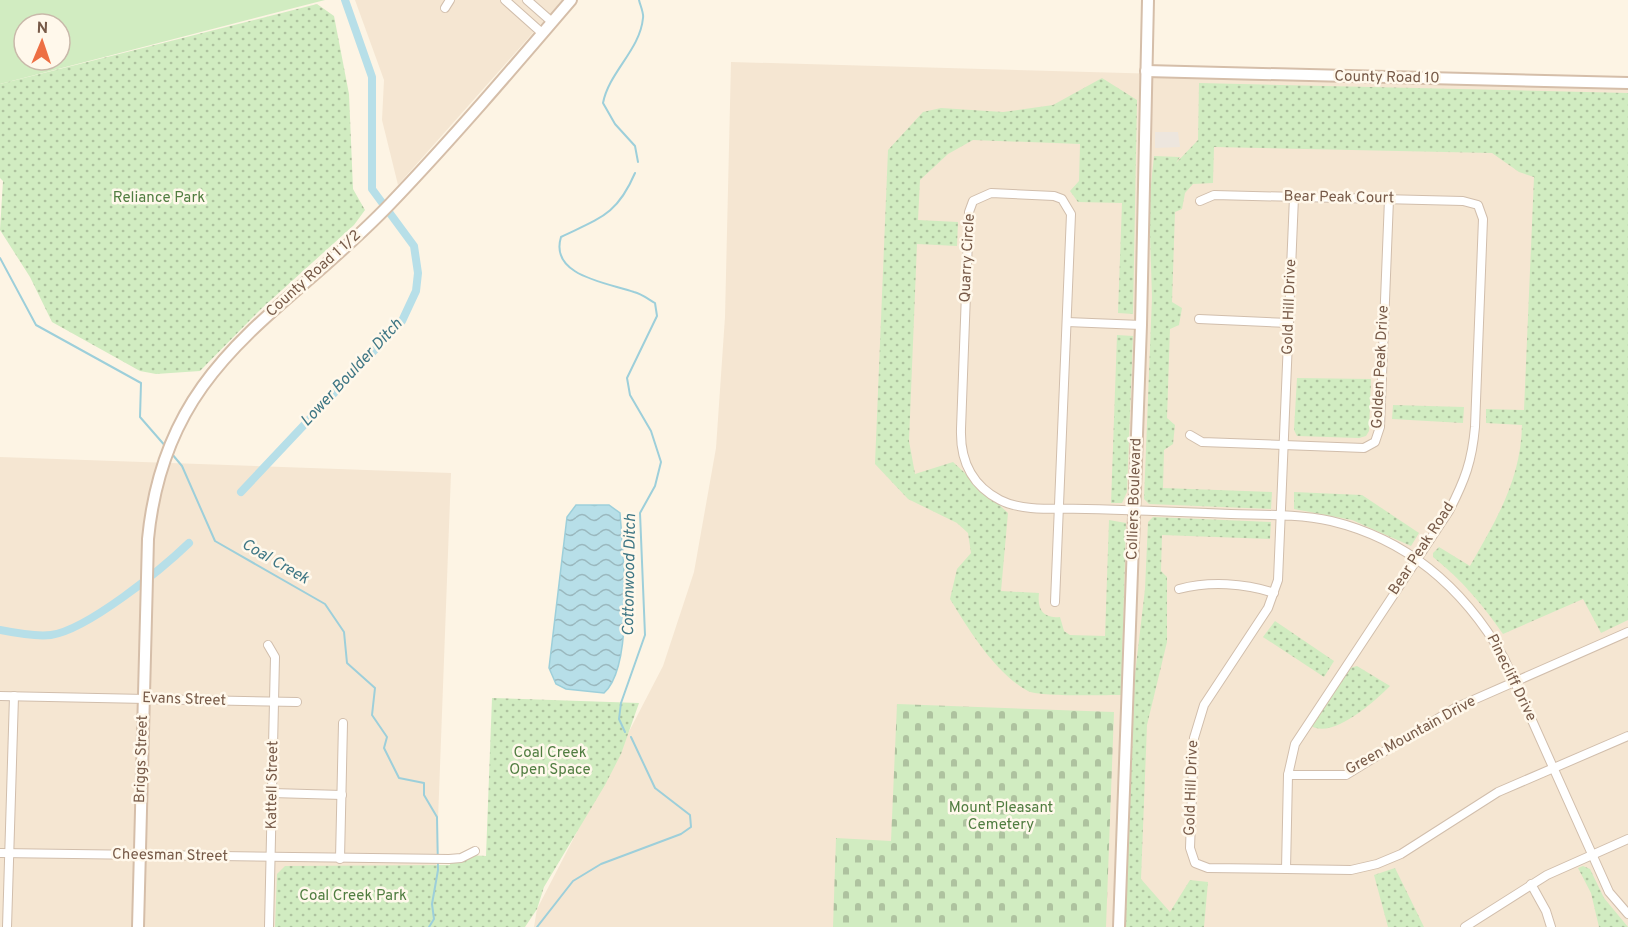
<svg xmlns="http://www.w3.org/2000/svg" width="1628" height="927" viewBox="0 0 1628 927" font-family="Overpass,sans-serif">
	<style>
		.residential { fill: #f5e6d2 }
		.industrial { fill: #ede6de }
		.green { fill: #d1ecc1; fill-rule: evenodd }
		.cemetery { fill: url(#cemetery-stones) }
		.park { fill: url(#park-dots) }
		.water { fill: url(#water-waves); stroke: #9dcfda; stroke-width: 1.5 }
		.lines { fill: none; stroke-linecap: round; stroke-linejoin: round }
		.stream { stroke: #9dcfda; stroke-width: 2 }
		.canal { stroke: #b7dfe8; stroke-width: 8 }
		.street-casing { stroke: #d1beac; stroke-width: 10 }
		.secondary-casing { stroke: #d5bea9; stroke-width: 14 }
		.street { stroke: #fff; stroke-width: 8 }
		.secondary { stroke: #fff; stroke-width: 10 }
		.labels { text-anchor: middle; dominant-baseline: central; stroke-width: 5; stroke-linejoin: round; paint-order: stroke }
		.street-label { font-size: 15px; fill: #775a48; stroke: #fff8eb }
		.park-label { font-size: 15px; fill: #507d40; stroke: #fff8eb }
		.water-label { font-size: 16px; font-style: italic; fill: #3e7684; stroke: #fff8eb }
	</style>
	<defs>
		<pattern id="cemetery-stones" width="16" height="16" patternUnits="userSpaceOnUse" patternTransform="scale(1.5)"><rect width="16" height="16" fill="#d1ecc1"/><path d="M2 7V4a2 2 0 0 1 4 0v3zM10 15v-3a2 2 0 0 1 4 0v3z" fill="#aec29f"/></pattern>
		<pattern id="park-dots" width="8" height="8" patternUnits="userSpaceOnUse" patternTransform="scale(1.5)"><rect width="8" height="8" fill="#d1ecc1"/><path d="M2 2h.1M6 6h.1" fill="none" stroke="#aec29f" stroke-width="1.8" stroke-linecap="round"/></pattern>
		<pattern id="water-waves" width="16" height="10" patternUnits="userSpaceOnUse" patternTransform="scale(1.5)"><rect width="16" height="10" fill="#b7dfe8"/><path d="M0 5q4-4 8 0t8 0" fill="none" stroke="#9ab8be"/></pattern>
	</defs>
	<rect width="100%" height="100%" fill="#fdf4e4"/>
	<g class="residential">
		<path d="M355,0h207l-164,185 -16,-65 2,-40z"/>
		<path d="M731,62l897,25v840h-1094l3,-18 126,-243 31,-94 22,-124 9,-131z"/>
		<path d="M0,457l451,16 -17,454h-434z"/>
	</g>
	<path class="industrial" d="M1155,132h23l2,15 -25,1z"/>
	<path class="green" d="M0,0h325l-325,84zM24,24h36v36h-36z"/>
	<path class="cemetery" d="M897,704l217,8 -8,215h-273l3,-89 55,3z"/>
	<g class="park">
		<path d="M317,4l17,12 15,78 4,95 12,21 -11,15 -93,84 -61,62 -44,3 -16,-3 -88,-49 -22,-45 -30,-47 3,-49 -3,-3v-94z"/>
		<path d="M1102,78l35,22 -4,214 -15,-1 4,-110 -44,-1 -8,-11 9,-10 1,-37 -107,-4 -25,14 -28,26 -2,40 40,2 -1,24 -40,-2 -8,197 6,33 38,-12 55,51 -7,78 38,2c-2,16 4,26 21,24l4,14 6,4 35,1 4,-116 17,3 -5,172c-17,0 -82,2 -93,-4 -33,-18 -59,-61 -78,-92l7,-30 14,-16 -3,-20 -11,-10 -49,-24 -33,-35 13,-314 35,-38 18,-4 62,4 50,-7z"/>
		<path d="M1199,83l429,10v527l-27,13 -18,-34 -80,35c-21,-30 -41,-54 -70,-77v-4l6,-6 31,19c26,-46 51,-86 52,-141l-36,-2v-14l38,1 10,-233 -15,-5 -27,-19 -278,-6 -1,36 -20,1 -8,9 -3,16 -7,3 -3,90 10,6 -3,17 -9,4 -3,89 8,7 -2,19 -9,6 -1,38 109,4 -1,17 -122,-5 -5,-5 8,-202 -3,-93 5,-48 26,1 -4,6 22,-23z"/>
		<path d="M1117,335l16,1 -6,156 -5,11h-11z"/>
		<path d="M1297,378l74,1 -2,52 -3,5 -7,2 -62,-2 -3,-6z"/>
		<path d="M1393,405l71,2 -1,16 -71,-4z"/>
		<path d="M1294,492l68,3 57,38 -8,13 -59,-26 -58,-11z"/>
		<path d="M1153,517l118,5 -1,17 -108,-4 -1,36 6,6v65l-20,83 -6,154 29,33 20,-32 18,2 -4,45h-79l10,-253 10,-85 3,-67z"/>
		<path d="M1275,621l59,40 -10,16 -61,-40z"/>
		<path d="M1357,666l33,20c-16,16 -57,53 -79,40l39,-58z"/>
		<path d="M492,698l147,5 -18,51 -16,31 -61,102 -7,22 -12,18h-250l2,-53 8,-8 165,-1v-11l36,2z"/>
		<path d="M1583,866l7,3 14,29 24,29h-29l-8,-34 -13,-25z"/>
		<path d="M1395,868l29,59h-36l-14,-52z"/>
	</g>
	<path class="water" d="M576,505h33l11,8c3,41 15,152 -16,180l-38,-4 -10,-5 -7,-16 18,-151z"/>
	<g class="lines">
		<g class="stream">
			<path d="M638,162l-3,-16 -20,-22 -12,-21c6,-31 37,-53 40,-85 1,-5 -3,-13 -4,-18"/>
			<path d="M0,258l36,67 105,58 -1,34 27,31"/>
			<path d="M172,454l10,12 33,75 110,63 19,28 3,31 28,25 -3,27 15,22 -3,11 15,30 25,5v12l13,22 1,53 -6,34 2,15 -5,8"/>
			<path d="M625,732l-6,-13 2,-16 24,-68 -5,-122 15,-27 6,-24 -10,-31 -21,-36 -3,-17 30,-62 -2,-13c-7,-4 -13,-9 -21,-11 -26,-9 -85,-16 -73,-55 39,-19 56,-22 74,-64"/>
			<path d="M537,927l36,-46 28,-17 80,-30 10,-7 -1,-12 -35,-27 -24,-51"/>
		</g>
		<g class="canal">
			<path d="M241,492l161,-171 14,-30 2,-18 -4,-27 -42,-57v-112l-27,-77"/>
			<path d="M0,630c15,3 35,7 51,5 36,-5 111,-66 138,-92"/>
		</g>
		<defs>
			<g id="street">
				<path d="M505,0l37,33"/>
				<path d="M527,0l25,22"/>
				<path d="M445,8l5,-8"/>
				<path d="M1294,197l-16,383 -10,28 -64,97 -10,33 -4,110 5,15 13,5 78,1 65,1 26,-6 24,-10 97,-62 130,-56"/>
				<path d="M1200,201l14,-6 249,6 15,4 5,14 -8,208c-3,34 -10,53 -26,84l-154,233 -7,31 -2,94"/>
				<path d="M1199,319l90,4"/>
				<path d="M1067,322l74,3"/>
				<path d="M1190,435l12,7 162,6 11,-6 5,-15 9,-228"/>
				<path d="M1179,589c30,-8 66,-6 95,4"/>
				<path d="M1055,602l16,-388 -9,-15 -8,-3 -63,-3 -18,8 -4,11 -8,217c-1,31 10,56 39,71 23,12 60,8 86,9 48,1 97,3 145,5 33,1 68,0 100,7 79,19 134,69 173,137l105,234 19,22"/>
				<path d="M268,645l7,12 -6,270"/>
				<path d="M0,696l297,6"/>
				<path d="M1288,775h58l109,-67 173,-76"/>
				<path d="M272,793l70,2"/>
				<path d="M0,853l449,6 12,-1 14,-7"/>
				<path d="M340,859l3,-136"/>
				<path d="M1531,884l15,27 5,16"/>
				<path d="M7,927l7,-231"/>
				<path d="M1465,927l82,-52 81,-36"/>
			</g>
			<g id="secondary">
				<path d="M1146,71l482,12"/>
				<path d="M138,927l10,-388c17,-177 133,-221 242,-335 63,-66 122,-135 181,-204"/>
				<path d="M1119,927l22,-602 7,-325"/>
			</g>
		</defs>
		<use href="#street" class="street-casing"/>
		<use href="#secondary" class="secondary-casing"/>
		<use href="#street" class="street"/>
		<use href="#secondary" class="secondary"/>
	</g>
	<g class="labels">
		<g class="street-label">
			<text transform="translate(1387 78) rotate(1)">County Road 10</text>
			<text transform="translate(1339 198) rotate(1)">Bear Peak Court</text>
			<text transform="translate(968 258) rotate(-87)">Quarry Circle</text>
			<text transform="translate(314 274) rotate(-42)">County Road 1 1/2</text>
			<text transform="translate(1290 307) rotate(-88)">Gold Hill Drive</text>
			<text transform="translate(1381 367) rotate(-87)">Golden Peak Drive</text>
			<text transform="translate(1135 499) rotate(-88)">Colliers Boulevard</text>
			<text transform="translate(1422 549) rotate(-57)">Bear Peak Road</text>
			<text transform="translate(1511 678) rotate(64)">Pinecliff Drive</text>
			<text transform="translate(184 700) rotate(2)">Evans Street</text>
			<text transform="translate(1411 736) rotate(-29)">Green Mountain Drive</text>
			<text transform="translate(142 759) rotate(-88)">Briggs Street</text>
			<text transform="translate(273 785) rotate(-89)">Kattell Street</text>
			<text transform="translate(1192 788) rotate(-88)">Gold Hill Drive</text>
			<text transform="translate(170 856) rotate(1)">Cheesman Street</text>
		</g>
		<g class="park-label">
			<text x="159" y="198">Reliance Park</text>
			<text x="550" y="753">Coal Creek<tspan x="550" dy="17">Open Space</tspan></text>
			<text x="1001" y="808">Mount Pleasant<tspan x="1001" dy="17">Cemetery</tspan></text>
			<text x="353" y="896">Coal Creek Park</text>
		</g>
		<g class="water-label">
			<text transform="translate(352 373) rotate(-47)">Lower Boulder Ditch</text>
			<text transform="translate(275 562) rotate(30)">Coal Creek</text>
			<text transform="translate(630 575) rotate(-89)">Cottonwood Ditch</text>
		</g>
	</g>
	<g transform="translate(42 42) rotate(2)"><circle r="28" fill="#fff8eb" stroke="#c9b9aa" stroke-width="1.5"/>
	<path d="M0-4.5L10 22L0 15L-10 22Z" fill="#ed6f43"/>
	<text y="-9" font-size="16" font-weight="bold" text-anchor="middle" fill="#775a48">N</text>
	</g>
</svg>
